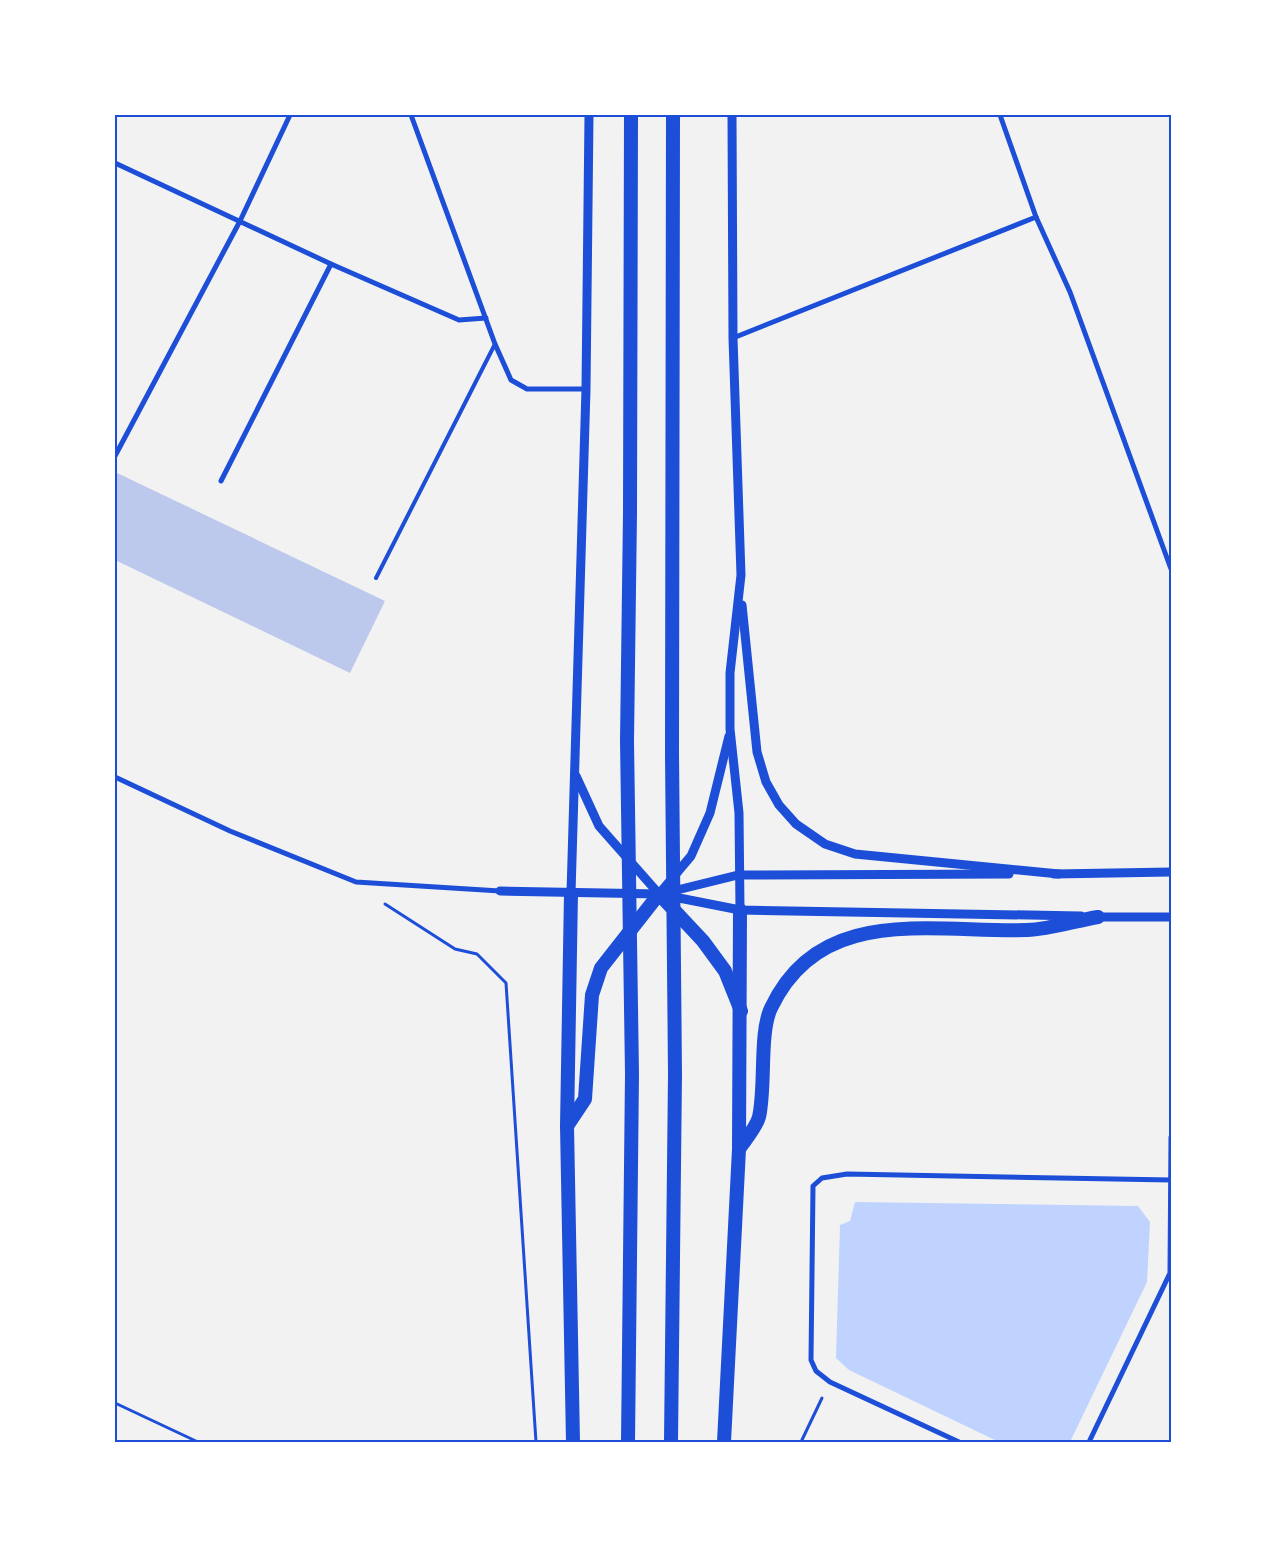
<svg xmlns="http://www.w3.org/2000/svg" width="1286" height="1557" viewBox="0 0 1286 1557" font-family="Karla,sans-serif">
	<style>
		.water { fill: #bfd3fe }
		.building { fill: #bdc9ec }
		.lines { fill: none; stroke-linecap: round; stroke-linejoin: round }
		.path { stroke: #1d4ed8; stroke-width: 3 }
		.service { stroke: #1d4ed8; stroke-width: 4 }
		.minor { stroke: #1d4ed8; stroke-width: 5 }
		.tertiary { stroke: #1d4ed8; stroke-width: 9 }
		.trunk { stroke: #1d4ed8; stroke-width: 14 }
		.neatline { fill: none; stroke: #1d4ed8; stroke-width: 2 }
	</style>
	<rect width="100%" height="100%" fill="#f2f2f2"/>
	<path class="water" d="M855,1202l283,4 12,16 -3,60 -77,160h-71l-150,-72 -13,-12 4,-133 10,-4z"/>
	<path class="building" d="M115,472l270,129 -35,72 -235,-113z"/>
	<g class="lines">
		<g class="path">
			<path d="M385,904l70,45 22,5 29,29 30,459"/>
			<path d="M115,1403l83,39"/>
			<path d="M801,1442l21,-44"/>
		</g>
		<path class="service" d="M376,578l119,-234"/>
		<g class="minor">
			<path d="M411,115l84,229 16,36 16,9h59"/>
			<path d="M1000,115l36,102 34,75 101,277"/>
			<path d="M115,163l216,101 128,56 27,-2"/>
			<path d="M733,338l303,-121"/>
			<path d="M115,456l125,-235 50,-106"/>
			<path d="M221,481l110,-217"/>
			<path d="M115,777l115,54 126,51 144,9"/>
			<path d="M959,1442l-129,-60 -14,-11 -5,-11 2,-174 9,-8 25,-4 324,6"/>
			<path d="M1089,1442l81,-169 1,-136"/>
		</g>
		<g class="tertiary">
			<path d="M732,115l1,223 8,237 -11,98v56l9,84 1,97"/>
			<path d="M742,605l15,147 9,30 13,23 17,19 29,20 30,10 204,20"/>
			<path d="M576,776l23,50 60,68 32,-38 19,-43 19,-77"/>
			<path d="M1054,874l117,-2"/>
			<path d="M500,891l159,3 81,16 341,6"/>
			<path d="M669,892l69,-17 271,-1"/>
			<path d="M571,893l15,-504 3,-274"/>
			<path d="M1094,917h77"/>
		</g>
		<g class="trunk">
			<path d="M567,1126l4,-233"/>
			<path d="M739,1149c6,-9 17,-21 20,-32 7,-30 0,-84 12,-109 49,-105 162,-75 256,-78 23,-1 48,-9 71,-13"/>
			<path d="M573,1442l-6,-316 18,-27 7,-104 9,-27 58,-74 44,47 22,30 16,40"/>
			<path d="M628,1442l4,-368 -5,-333 3,-228 1,-398"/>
			<path d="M671,1442l4,-368 -3,-320 1,-639"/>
			<path d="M724,1442l15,-293 1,-239"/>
		</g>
	</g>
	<rect width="1286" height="1557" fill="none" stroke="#ffffff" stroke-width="232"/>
	<rect x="116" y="116" width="1054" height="1325" class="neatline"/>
</svg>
